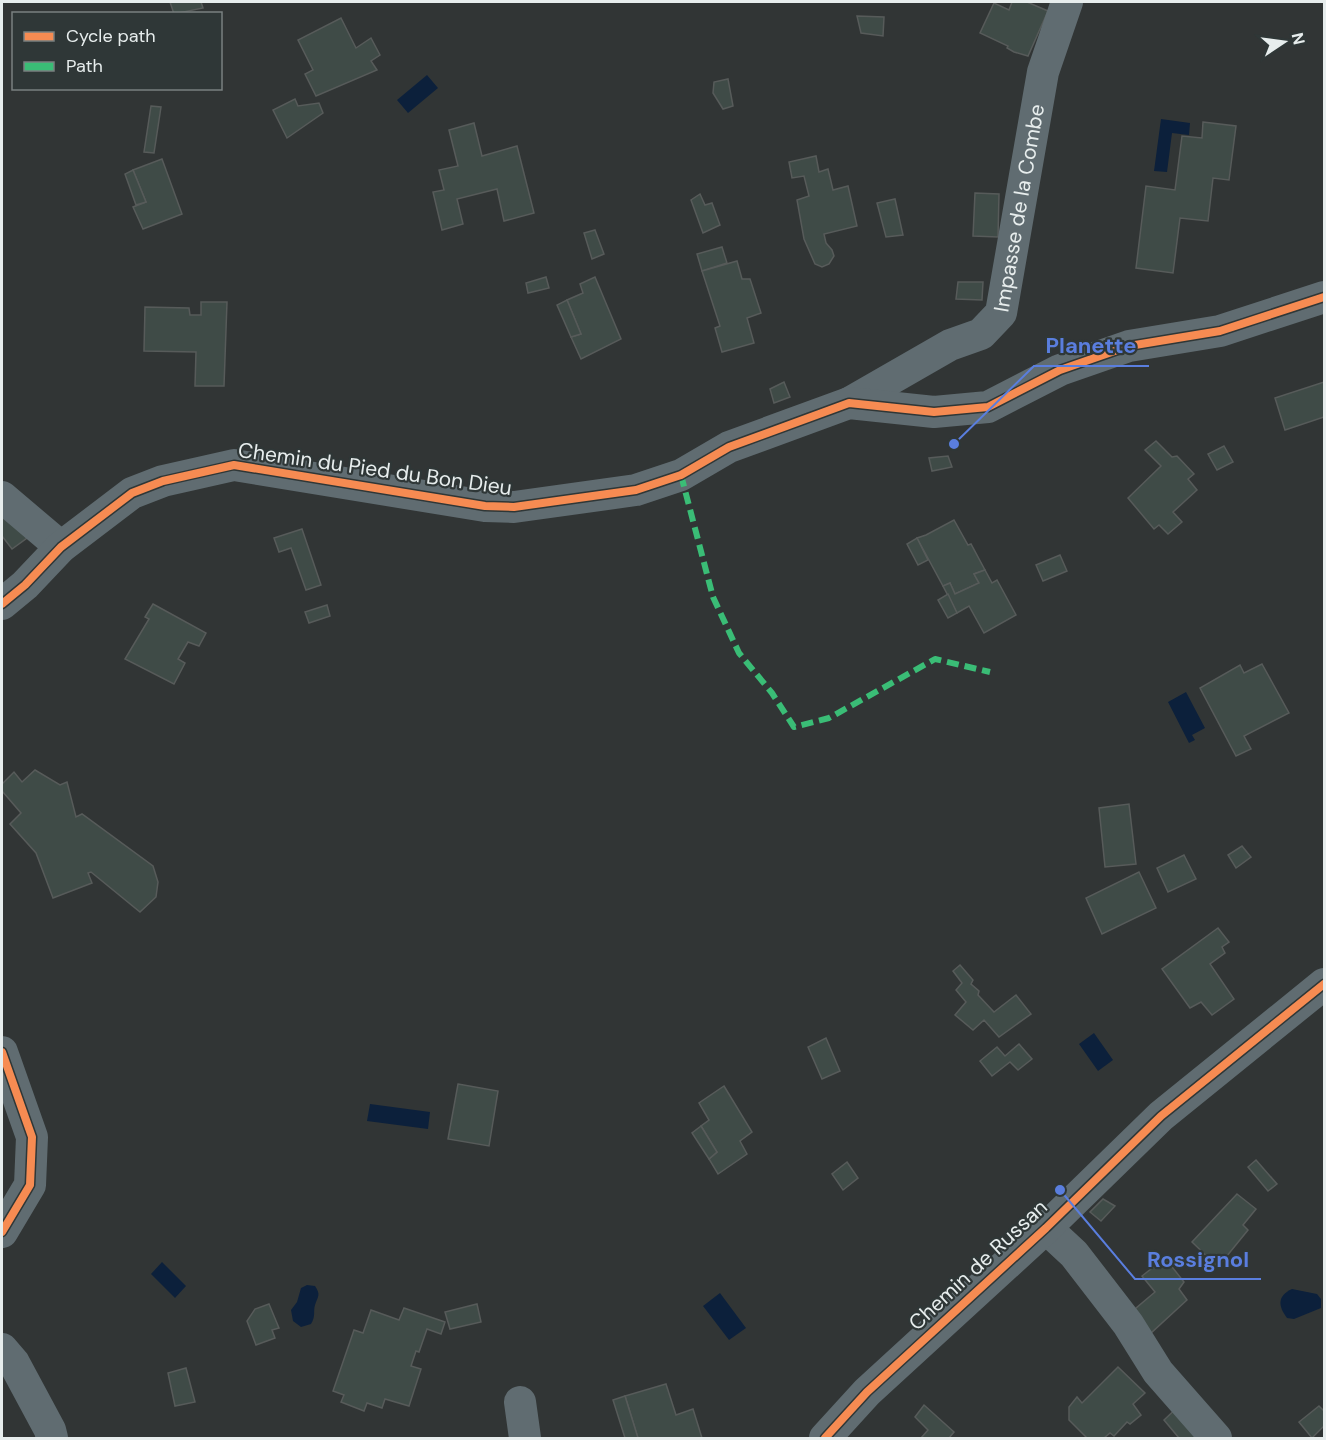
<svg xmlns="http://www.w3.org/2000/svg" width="1326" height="1440" viewBox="0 0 1326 1440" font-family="'DM Sans',sans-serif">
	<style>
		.water { fill: #0c203b }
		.building { fill: #3f4b47; stroke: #575b5a; stroke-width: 1.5 }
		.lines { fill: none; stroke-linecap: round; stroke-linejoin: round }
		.minor { stroke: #606c71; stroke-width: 32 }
		.quiet { stroke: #3abd76; stroke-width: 6; stroke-dasharray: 12 6; stroke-linecap: butt }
		.cycleway-casing { stroke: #2f3737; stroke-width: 11 }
		.cycleway { stroke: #f68b52; stroke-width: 8 }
		.labels { text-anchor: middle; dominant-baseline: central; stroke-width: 4.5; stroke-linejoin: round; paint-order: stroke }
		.street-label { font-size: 21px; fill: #e7eded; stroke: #2f3737 }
		.leader { fill: none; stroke: #5a7ede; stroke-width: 2 }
		.callout-dot { fill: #5a7ede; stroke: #2f3737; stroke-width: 2 }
		.callout-label { font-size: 22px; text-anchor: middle; font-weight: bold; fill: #5a7ede; stroke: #2f3737; stroke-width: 4.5; stroke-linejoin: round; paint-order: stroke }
	</style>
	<rect width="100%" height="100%" fill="#313535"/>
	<g class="water">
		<path d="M427,75l11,13 -30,25 -11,-13z"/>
		<path d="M1161,119l29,4 -1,12 -17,-2 -5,39 -13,-1z"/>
		<path d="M1186,692l19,36 -13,7 3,5 -6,3 -21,-41z"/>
		<path d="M1094,1033l19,27 -15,11 -19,-27z"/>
		<path d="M370,1104l60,8 -2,17 -61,-8z"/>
		<path d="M162,1262l24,24 -11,12 -24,-24z"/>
		<path d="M307,1285l8,1c6,9 3,10 0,19 -2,7 1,11 -4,19l-10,3 -8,-6 -2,-11 6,-8 4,-14z"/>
		<path d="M1292,1289l25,5 4,5v9l-27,11 -7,-1c-9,-12 -10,-22 5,-29z"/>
		<path d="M720,1293l26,35 -17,12 -26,-34z"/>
	</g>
	<g class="building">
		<path d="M170,2h31l2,6 -29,6z"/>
		<path d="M1012,2h15l21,9 -20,45 -14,-4 -7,-4 1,-2 -28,-13 14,-30 15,7z"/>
		<path d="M857,16l27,1 -1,19 -22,-3z"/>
		<path d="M341,18l15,30 15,-10 9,17 -9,6 6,9 -61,26 -11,-22 8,-4 -15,-30z"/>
		<path d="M728,79l5,27 -10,3 -10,-16 1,-11z"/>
		<path d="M295,99l3,7 21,-3 4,10 -36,25 -14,-28z"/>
		<path d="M151,106l10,1 -7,46 -10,-1z"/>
		<path d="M1203,122l33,4 -7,54 -16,-2 -5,43 -28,-3 -7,55 -37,-5 10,-82 29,4 7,-54 20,2z"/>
		<path d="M474,123l8,33 35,-10 17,67 -30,8 -7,-32 -40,10 6,25 -21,6 -9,-38 11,-2 -5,-20 19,-4 -9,-36z"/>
		<path d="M816,156l3,16 9,-3 5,21 15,-4 9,40 -33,8 2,9 6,7 2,6 -5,8 -7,3 -7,-3 -11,-25 -7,-39 12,-4 -5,-20 -12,2 -3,-16z"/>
		<path d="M162,159l20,55 -39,15 -10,-22 13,-5 -13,-32z"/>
		<path d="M133,170l13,32 -10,3 -11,-31z"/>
		<path d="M975,193l24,1 -1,43 -25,-1z"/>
		<path d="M700,194l5,11 7,-2 8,22 -17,8 -12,-33z"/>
		<path d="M895,199l8,36 -17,2 -9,-34z"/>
		<path d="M595,230l9,24 -12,5 -8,-26z"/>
		<path d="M722,247l5,16 -25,8 -5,-17z"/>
		<path d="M737,261l5,18h8l11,34 -14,5 7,25 -32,9 -7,-24 5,-2 -18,-55z"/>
		<path d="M546,277l3,11 -21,5 -2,-10z"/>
		<path d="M595,277l26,62 -40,20 -10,-22 10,-3 -14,-34 16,-7 -3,-9z"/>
		<path d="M958,282h25l-1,18 -26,-1z"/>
		<path d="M567,300l14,34 -10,3 -14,-32z"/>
		<path d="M201,302h26l-3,84h-29l1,-34 -52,-1 1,-44 44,1 1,7h11z"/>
		<path d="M784,382l6,15 -16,6 -4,-14z"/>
		<path d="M1324,382v35l-39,13 -10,-32z"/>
		<path d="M1156,441l16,16 5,-1 17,18 -6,5 9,11 -24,22 9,10 -14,12 -9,-9 -5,4 -26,-31 33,-32 -16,-16z"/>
		<path d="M1224,446l9,16 -16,8 -9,-16z"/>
		<path d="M948,456l4,11 -20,4 -3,-13z"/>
		<path d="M2,505l25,33 -15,11 -10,-13z"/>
		<path d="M954,520l14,25 3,-1 14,26 -11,4 5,9 -24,11 -5,-11 -7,3 -26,-48 9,-3z"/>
		<path d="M302,529l19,56 -15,5 -15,-42 -12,4 -5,-14z"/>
		<path d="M917,538l11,22 -10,5 -11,-21z"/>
		<path d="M1060,555l7,16 -24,10 -7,-16z"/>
		<path d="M985,570l7,13 5,-3 19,35 -32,18 -15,-27 -12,7 -14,-27 7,-3 5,11 24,-11 -5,-9z"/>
		<path d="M948,594l9,19 -9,5 -10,-18z"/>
		<path d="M153,604l53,29 -7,13 -11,-4 -10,17 7,4 -11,21 -49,-25 24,-40 -4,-2z"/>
		<path d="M327,605l3,11 -21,7 -4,-11z"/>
		<path d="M1262,664l27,49 -45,23 7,13 -15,7 -36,-68 40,-23 4,8z"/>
		<path d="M35,770l25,15 7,-3 9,35 6,-3 71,52 5,16 -2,15 -16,15 -49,-40 -3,1 4,10 -39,15 -17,-45 -26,-29 11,-11 -19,-22v-7l12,-12 8,10z"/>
		<path d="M1129,804l7,60 -31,3 -6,-59z"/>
		<path d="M1242,846l9,11 -15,11 -8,-13z"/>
		<path d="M1184,855l12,24 -28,13 -11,-24z"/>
		<path d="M1139,872l17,36 -54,26 -16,-36z"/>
		<path d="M1218,928l11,14 -7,5 3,6 -15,11 24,35 -22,16 -11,-13 -11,6 -28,-39z"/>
		<path d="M960,965l13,15 -2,4 8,7 -1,4 16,17 22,-17 15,19 -32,23 -15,-17 -11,10 -18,-15 11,-13 -10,-12 6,-7 -9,-12z"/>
		<path d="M826,1038l14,33 -18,8 -14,-32z"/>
		<path d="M1019,1044l13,15 -14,11 -8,-8 -18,14 -12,-15 17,-14 8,9z"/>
		<path d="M458,1084l40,7 -9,55 -41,-7z"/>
		<path d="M724,1086l28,46 -12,9 7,13 -29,20 -9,-15 8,-7 -16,-26 8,-6 -10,-17z"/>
		<path d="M701,1126l16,26 -8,7 -17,-26z"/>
		<path d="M1256,1160l21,24 -9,7 -20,-24z"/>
		<path d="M847,1162l11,16 -15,12 -11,-16z"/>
		<path d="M1237,1194l19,15 -13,16 5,5 -30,37 -26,-25z"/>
		<path d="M1103,1199l12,7 -14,15 -11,-9z"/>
		<path d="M1165,1258l19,24 -5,7 8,11 -36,33 -16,-24 20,-17 -13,-16z"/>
		<path d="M269,1304l10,24 -7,2 3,8 -19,7 -9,-24 8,-12z"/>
		<path d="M477,1304l4,18 -31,7 -5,-17z"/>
		<path d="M404,1308l41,14 -4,12 -14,-5 -8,23 -3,-1 -5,15 10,3 -12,37 -24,-7 -3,9 -15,-5 -3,8 -23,-9 3,-7 -11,-4 21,-61 9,3 8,-23 28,10z"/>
		<path d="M1118,1367l27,26 -12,11 8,11 -11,9 -3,-2 -13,14 -4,-3 -6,5h-17l-18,-18v-13l8,-10 5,6z"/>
		<path d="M186,1368l9,34 -20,4 -7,-33z"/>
		<path d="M666,1384l10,31 17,-6 9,29h-64l-13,-42z"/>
		<path d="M625,1396l13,42h-13l-12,-38z"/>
		<path d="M1181,1404l19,34h-21l-15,-18z"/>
		<path d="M924,1405l30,27 -5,6h-28l7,-8 -13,-13z"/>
		<path d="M1319,1406l5,5v15l-12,12 -13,-16z"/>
	</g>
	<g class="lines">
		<g class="minor">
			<path id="s1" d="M849,403l101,-58 31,-11 20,-21 42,-241 24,-70"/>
			<path d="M2,497l59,50"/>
			<path d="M2,604l23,-19 36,-38 71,-54 31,-12 71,-16 251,41 29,1 122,-17 45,-15 48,-28 120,-44 85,9 54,-5 72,-37 69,-24 91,-15 104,-34"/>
			<path d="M2,1052l30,85 -2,48 -28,47"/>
			<path d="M1046,1228l28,26 54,70 30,48 58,66"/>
			<path d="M2,1349l12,14 36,67 2,8"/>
			<path d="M520,1402l5,36"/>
			<path d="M825,1438l42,-46 179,-164 115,-112 163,-132"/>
		</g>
		<path class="quiet" d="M681,475l32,122 26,56 33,40 22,34 35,-9 106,-59 55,13"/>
		<defs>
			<g id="cycleway">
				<path d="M2,604l23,-19 36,-38 71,-54 31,-12 71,-16 251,41 29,1 122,-17 45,-15 48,-28 120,-44 85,9 54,-5 72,-37 69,-24 91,-15 104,-34"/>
				<path d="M2,1052l30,85 -2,48 -28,47"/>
				<path d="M825,1438l42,-46 179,-164 115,-112 163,-132"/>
			</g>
		</defs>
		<use href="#cycleway" class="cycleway-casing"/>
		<use href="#cycleway" class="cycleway"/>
	</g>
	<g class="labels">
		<g class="street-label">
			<text stroke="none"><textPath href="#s1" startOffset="285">Impasse de la Combe</textPath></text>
			<text transform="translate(375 469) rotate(8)">Chemin du Pied du Bon Dieu</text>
			<text transform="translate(978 1265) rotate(-43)">Chemin de Russan</text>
		</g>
	</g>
	<path class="leader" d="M954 444L1034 366H1149M1060 1190L1135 1279H1261"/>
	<g class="callout-dot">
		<circle cx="954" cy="444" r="6"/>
		<circle cx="1060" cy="1190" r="6"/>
	</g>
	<g class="callout-label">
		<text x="1091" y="353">Planette</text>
		<text x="1198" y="1267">Rossignol</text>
	</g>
	<rect width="1326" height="1440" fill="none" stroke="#e7eded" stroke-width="6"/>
	<rect x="12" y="12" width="210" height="78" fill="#2f3737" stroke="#798080" stroke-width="1.5"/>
	<rect x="24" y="32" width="30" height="9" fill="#f68b52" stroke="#798080" stroke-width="1.5"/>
	<text x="66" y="42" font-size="18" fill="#e7eded">Cycle path</text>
	<rect x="24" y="62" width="30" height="9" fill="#3abd76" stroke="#798080" stroke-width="1.5"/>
	<text x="66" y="72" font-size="18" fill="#e7eded">Path</text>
	<g transform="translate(1284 42) rotate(77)" stroke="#2f3737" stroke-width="4.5" paint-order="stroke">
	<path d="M0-4.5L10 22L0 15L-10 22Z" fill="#e7eded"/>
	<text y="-9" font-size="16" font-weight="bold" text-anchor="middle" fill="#e7eded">N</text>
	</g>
</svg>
